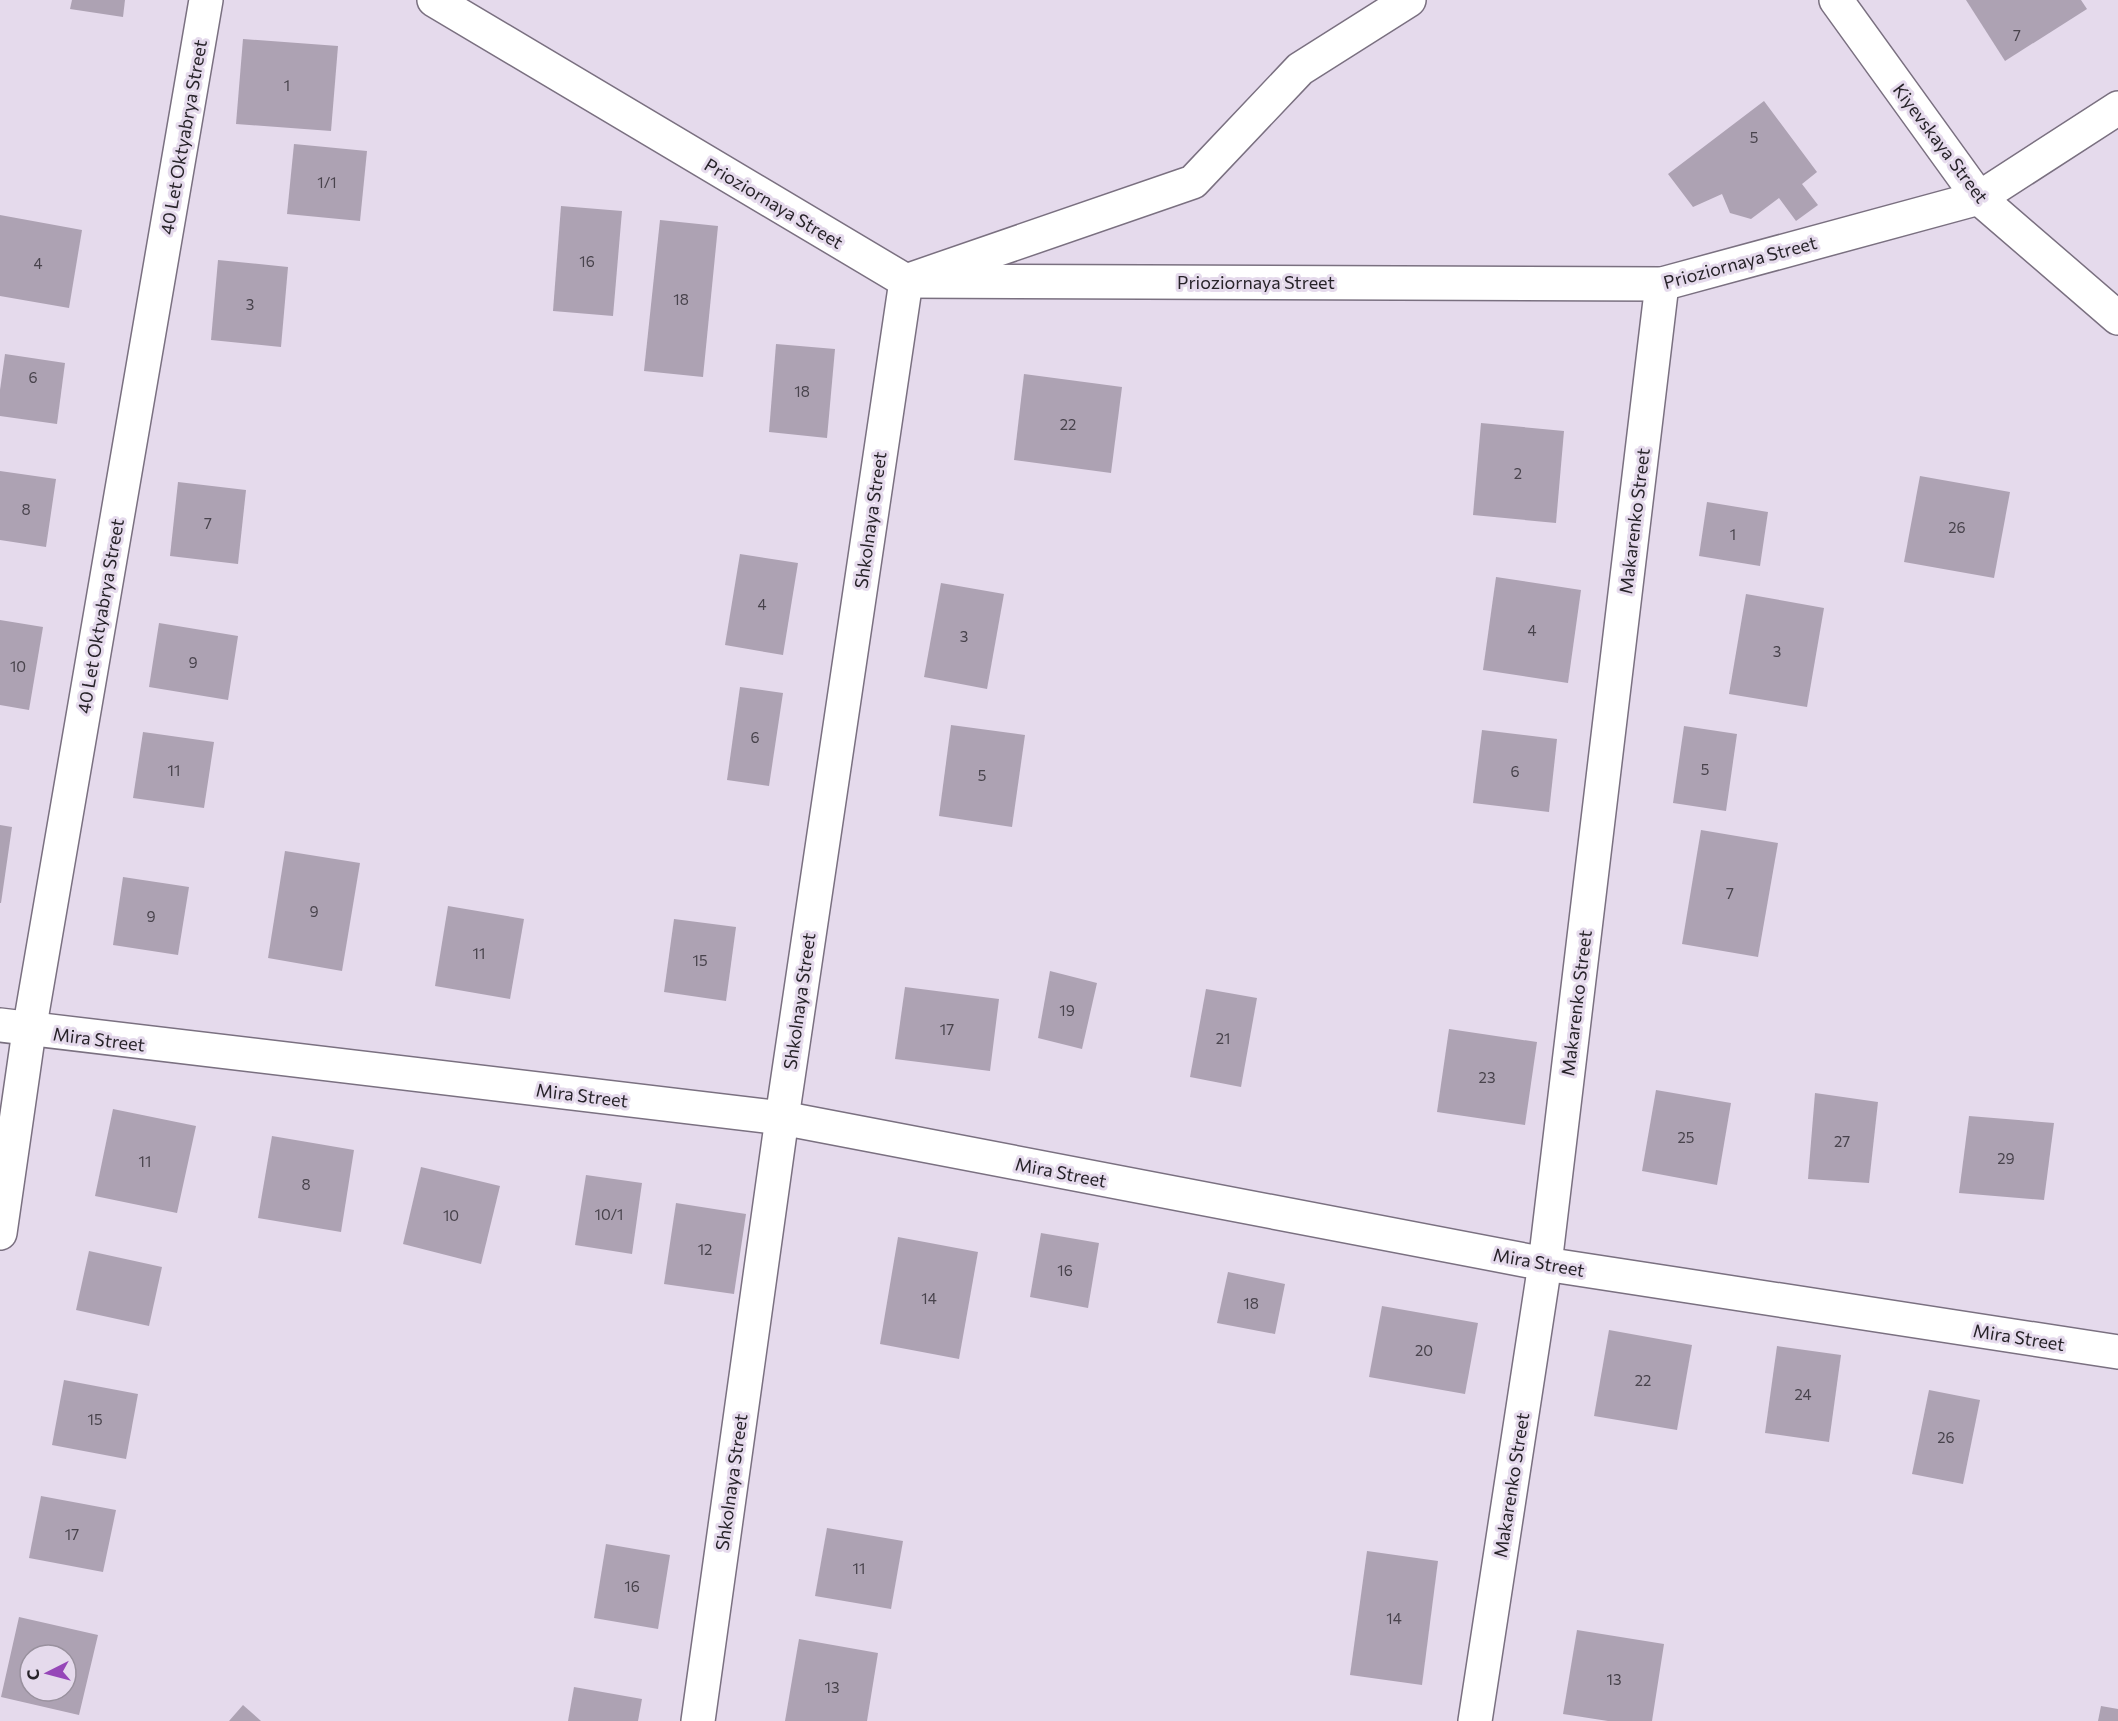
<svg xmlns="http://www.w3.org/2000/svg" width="2118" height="1721" viewBox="0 0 2118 1721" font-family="Commissioner,sans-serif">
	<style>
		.building { fill: #ada2b3; fill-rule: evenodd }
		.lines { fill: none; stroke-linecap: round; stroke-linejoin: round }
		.minor-casing { stroke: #7a7080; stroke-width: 36 }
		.minor { stroke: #fff; stroke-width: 33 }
		.labels { text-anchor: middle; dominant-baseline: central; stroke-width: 6; stroke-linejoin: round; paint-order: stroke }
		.number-label { font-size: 15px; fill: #48434c }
		.street-label { font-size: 18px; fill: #272329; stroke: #e5daec }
	</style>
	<rect width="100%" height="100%" fill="#e5daec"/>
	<g class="building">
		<path d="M72,0h53l-2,17 -53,-8z"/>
		<path d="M1966,0h115l6,9 -82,52z"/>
		<path d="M243,39l95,7 -7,85 -95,-7z"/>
		<path d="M1764,101l53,71 -15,12 16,21 -22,16 -17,-23 -28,21 -21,-6 -8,-19 -29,13 -25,-33z"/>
		<path d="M294,144l73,7 -7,70 -73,-7z"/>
		<path d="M561,206l61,5 -9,105 -60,-5z"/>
		<path d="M0,215l82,15 -13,78 -69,-12z"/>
		<path d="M660,220l58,6 -15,151 -59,-6z"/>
		<path d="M218,260l70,7 -7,80 -70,-7z"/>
		<path d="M776,344l59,5 -8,89 -58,-6z"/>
		<path d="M5,354l60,9 -8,61 -57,-8v-26z"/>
		<path d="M1024,374l98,13 -11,86 -97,-13z"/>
		<path d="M1481,423l83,8 -8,92 -83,-8z"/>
		<path d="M0,471l56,8 -10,68 -46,-7z"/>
		<path d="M1920,476l90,16 -16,86 -90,-16z"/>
		<path d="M178,482l68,8 -8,74 -68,-8z"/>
		<path d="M1707,502l61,10 -8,54 -61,-10z"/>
		<path d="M740,554l58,9 -15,92 -58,-10z"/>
		<path d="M1496,577l85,13 -13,93 -85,-13z"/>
		<path d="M941,583l63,11 -17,95 -63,-12z"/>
		<path d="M1746,594l78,14 -17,99 -78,-13z"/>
		<path d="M0,620l43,7 -14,83 -29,-5z"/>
		<path d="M159,623l79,13 -10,64 -79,-13z"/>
		<path d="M740,687l43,6 -14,93 -42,-6z"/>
		<path d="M951,725l74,10 -13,92 -73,-11z"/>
		<path d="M1684,726l53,8 -11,77 -53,-8z"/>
		<path d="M1482,730l75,9 -8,73 -76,-9z"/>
		<path d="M143,732l71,10 -10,66 -71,-10z"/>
		<path d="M0,825l12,2 -11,76h-1z"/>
		<path d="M1701,830l77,13 -20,114 -76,-13z"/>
		<path d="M285,851l75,12 -18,108 -74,-13z"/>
		<path d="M123,877l66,10 -11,68 -65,-10z"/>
		<path d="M448,906l76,13 -14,80 -75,-13z"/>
		<path d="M674,919l62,8 -10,74 -62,-9z"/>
		<path d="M1050,971l47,12 -15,66 -44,-11z"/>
		<path d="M905,987l94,12 -9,72 -95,-12z"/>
		<path d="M1206,989l51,9 -16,89 -51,-10z"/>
		<path d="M1449,1029l88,13 -12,83 -88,-13z"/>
		<path d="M1656,1090l75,13 -14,82 -75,-14z"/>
		<path d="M1815,1093l63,9 -9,81 -61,-4z"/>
		<path d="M113,1109l83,17 -19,87 -82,-17z"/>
		<path d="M1969,1116l85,7 -10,77 -85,-7z"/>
		<path d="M272,1136l82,14 -13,82 -83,-14z"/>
		<path d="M421,1167l79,19 -19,78 -78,-20z"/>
		<path d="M586,1175l56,8 -10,71 -57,-9z"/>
		<path d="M676,1203l70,11 -12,80 -70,-10z"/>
		<path d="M1041,1233l58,10 -11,65 -58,-11z"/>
		<path d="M898,1237l80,15 -19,107 -79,-15z"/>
		<path d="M89,1251l73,16 -13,59 -73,-16z"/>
		<path d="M1228,1272l57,12 -10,50 -58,-11z"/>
		<path d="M1382,1306l96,17 -13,71 -96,-17z"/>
		<path d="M1609,1330l83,15 -15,85 -83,-14z"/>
		<path d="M1777,1346l64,9 -12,87 -64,-9z"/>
		<path d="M64,1380l74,14 -12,65 -74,-14z"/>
		<path d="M1929,1390l51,10 -17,84 -51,-10z"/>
		<path d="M41,1496l75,14 -13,62 -74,-14z"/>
		<path d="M827,1528l76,13 -12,68 -76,-13z"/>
		<path d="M606,1544l64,11 -12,74 -64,-11z"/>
		<path d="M1367,1551l71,10 -16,124 -72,-10z"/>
		<path d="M19,1617l79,18 -19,80 -78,-18zM30,1655h36v36h-36z"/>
		<path d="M1577,1630l87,14 -12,77h-44l-45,-7z"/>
		<path d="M799,1639l79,14 -11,68h-82z"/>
		<path d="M574,1687l68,12 -4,22h-70z"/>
		<path d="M243,1705l18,16h-32z"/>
		<path d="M2101,1706l17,3v12h-20z"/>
	</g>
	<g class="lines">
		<defs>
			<g id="minor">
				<path d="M434,0l472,281 756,3 317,-86 139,-90"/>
				<path d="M1836,0l143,198 139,120"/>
				<path d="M0,1025l782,93 763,146 573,88"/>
				<path d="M0,1233l29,-202 177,-1031"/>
				<path d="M698,1721l84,-603 124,-837 287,-99 107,-113 109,-69"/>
				<path d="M1475,1721l70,-457 117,-980"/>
			</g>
		</defs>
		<use href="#minor" class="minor-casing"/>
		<use href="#minor" class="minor"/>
	</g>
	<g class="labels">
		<g class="number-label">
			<text x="2017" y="35">7</text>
			<text x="287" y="85">1</text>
			<text x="1754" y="137">5</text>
			<text x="327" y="182">1/1</text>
			<text x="587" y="261">16</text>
			<text x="38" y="263">4</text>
			<text x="681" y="299">18</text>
			<text x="250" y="304">3</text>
			<text x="33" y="377">6</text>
			<text x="802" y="391">18</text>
			<text x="1068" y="424">22</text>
			<text x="1518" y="473">2</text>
			<text x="26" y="509">8</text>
			<text x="208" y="523">7</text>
			<text x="1957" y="527">26</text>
			<text x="1733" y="534">1</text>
			<text x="762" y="604">4</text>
			<text x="1532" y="630">4</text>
			<text x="964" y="636">3</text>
			<text x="1777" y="651">3</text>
			<text x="193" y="662">9</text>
			<text x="18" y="666">10</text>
			<text x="755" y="737">6</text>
			<text x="1705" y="769">5</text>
			<text x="174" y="770">11</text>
			<text x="1515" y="771">6</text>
			<text x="982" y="775">5</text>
			<text x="1730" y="893">7</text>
			<text x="314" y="911">9</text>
			<text x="151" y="916">9</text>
			<text x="479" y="953">11</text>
			<text x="700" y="960">15</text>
			<text x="1067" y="1010">19</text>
			<text x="947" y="1029">17</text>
			<text x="1223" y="1038">21</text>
			<text x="1487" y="1077">23</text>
			<text x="1686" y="1137">25</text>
			<text x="1842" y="1141">27</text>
			<text x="2006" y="1158">29</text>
			<text x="145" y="1161">11</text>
			<text x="306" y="1184">8</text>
			<text x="609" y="1214">10/1</text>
			<text x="451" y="1215">10</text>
			<text x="705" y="1249">12</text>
			<text x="1065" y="1270">16</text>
			<text x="929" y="1298">14</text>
			<text x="1251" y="1303">18</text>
			<text x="1424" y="1350">20</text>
			<text x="1643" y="1380">22</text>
			<text x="1803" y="1394">24</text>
			<text x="95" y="1419">15</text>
			<text x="1946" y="1437">26</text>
			<text x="72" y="1534">17</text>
			<text x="859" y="1568">11</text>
			<text x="632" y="1586">16</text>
			<text x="1394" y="1618">14</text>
			<text x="1614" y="1679">13</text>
			<text x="832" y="1687">13</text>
		</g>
		<g class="street-label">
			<text transform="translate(183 137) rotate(-80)">40 Let Oktyabrya Street</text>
			<text transform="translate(1941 143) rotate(53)">Kiyevskaya Street</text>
			<text transform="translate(774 203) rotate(31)">Prioziornaya Street</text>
			<text transform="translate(1740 262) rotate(-15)">Prioziornaya Street</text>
			<text x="1256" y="282">Prioziornaya Street</text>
			<text transform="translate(870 520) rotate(-82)">Shkolnaya Street</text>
			<text transform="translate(1634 521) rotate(-83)">Makarenko Street</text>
			<text transform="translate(100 616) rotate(-80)">40 Let Oktyabrya Street</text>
			<text transform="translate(799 1001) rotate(-82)">Shkolnaya Street</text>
			<text transform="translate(1576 1003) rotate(-83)">Makarenko Street</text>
			<text transform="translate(99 1039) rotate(7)">Mira Street</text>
			<text transform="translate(582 1095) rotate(7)">Mira Street</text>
			<text transform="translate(1061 1172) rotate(11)">Mira Street</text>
			<text transform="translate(1539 1262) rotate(10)">Mira Street</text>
			<text transform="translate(2019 1337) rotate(9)">Mira Street</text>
			<text transform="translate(731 1482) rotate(-82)">Shkolnaya Street</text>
			<text transform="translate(1511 1485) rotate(-81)">Makarenko Street</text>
		</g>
	</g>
	<g transform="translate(48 1673) rotate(264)"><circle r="28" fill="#e5daec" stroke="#99919e" stroke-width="1.5"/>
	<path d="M0-4.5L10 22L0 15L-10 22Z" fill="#9647b8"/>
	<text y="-9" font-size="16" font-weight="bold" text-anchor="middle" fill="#272329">С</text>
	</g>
</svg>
